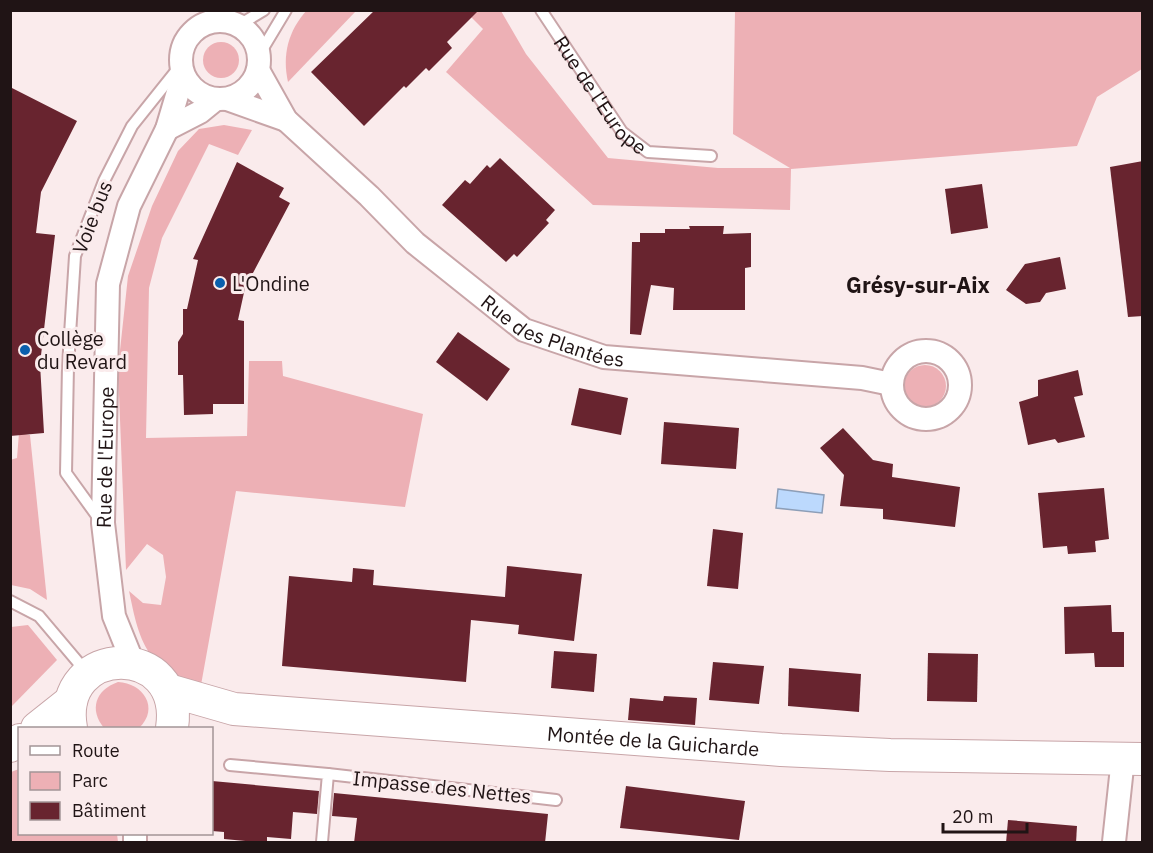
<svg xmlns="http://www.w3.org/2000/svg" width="1153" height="853" viewBox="0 0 1153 853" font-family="'IBM Plex Sans',sans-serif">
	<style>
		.green { fill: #edb0b5 }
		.water { fill: #bcd9fd; stroke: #8d9eb7; stroke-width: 1.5 }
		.building { fill: #68242f }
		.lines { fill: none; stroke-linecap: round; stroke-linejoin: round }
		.service-casing { stroke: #c8a5a8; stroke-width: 14 }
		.minor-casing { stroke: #c8a5a8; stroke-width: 26 }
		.secondary-casing { stroke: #c8a5a8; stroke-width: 34 }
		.service { stroke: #fff; stroke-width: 10 }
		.minor { stroke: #fff; stroke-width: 22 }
		.secondary { stroke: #fff; stroke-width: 32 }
		.poi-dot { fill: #0a5fad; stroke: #faebec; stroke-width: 2 }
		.labels { text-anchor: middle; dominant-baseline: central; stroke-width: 6; stroke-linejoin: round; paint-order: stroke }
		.street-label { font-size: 20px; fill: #201415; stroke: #faebec }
		.poi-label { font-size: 20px; fill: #201415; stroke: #faebec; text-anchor: start }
		.quarter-label { font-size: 22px; font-weight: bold; fill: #201415; stroke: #faebec }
	</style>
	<rect width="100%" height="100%" fill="#faebec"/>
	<g class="green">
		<path d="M307,10l49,1 -68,71c-6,-27 0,-51 19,-72z"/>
		<path d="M465,11h36l25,43 82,104 110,10h72l-57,-34 2,-123h407v58l-45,28 -20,49 -286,23 -1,41 -197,-5 -147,-133 37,-43z"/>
		<circle cx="221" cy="60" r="18"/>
		<path d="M224,125l28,5 -14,25 -29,-11 -47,94 -13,50 -3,150 101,-2 2,-75h33l1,15 140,38 -18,93 -169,-16 -35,194 -18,2c-11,-18 -20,-17 -30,-29 -15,-19 -19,-44 -24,-67l14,12 18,2 5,-28 -3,-22 -16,-11 -21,26 -8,-201 10,-93 24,-70 26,-55 21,-22z"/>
		<circle cx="925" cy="386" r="21"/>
		<path d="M19,433l11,2 17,165 -17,-11 -19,-4 -1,-125 7,-2z"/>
		<path d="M28,625l29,35 -46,47v-80z"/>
		<path d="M118,682c25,1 42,26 21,46h-35c-15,-18 -9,-38 14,-46z"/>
		<path d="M19,769l1,65h97l1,8h-107v-70z"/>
	</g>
	<path class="water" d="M778,489l46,6 -2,18 -46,-5z"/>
	<g class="building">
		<path d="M375,10h104l-32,32 5,6 -23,23 -3,-3 -20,20 -2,-2 -40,40 -53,-54z"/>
		<path d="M10,87l67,34 -36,71 -5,41 19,2 -15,129 4,69 -34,3z"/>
		<path d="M500,158l55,52 -9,10 3,3 -32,34 -3,-3 -8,8 -64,-57 23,-25 5,4 17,-19 3,3z"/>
		<path d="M1143,161v155l-15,1 -18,-150z"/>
		<path d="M237,162l47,26 -5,9 11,6 -45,85 -7,32 6,1v83h-31v10l-29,1 -1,-40h-5v-33l5,-8v-25h4l11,-49 -5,-1z"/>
		<path d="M982,184l6,44 -37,6 -6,-45z"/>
		<path d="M689,226h35l-1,8 28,-1v34l-6,1v42h-72l1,-22 -23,-3 -10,50 -11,-1 2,-92h8v-9h25v-4h25z"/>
		<path d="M1060,257l6,32 -20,4 -6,9 -14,2 -20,-14 19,-26z"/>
		<path d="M458,332l52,37 -23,32 -51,-39z"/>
		<path d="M1078,370l5,25 -9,2 11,40 -27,6 -3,-4 -27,6 -9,-43 19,-6v-16z"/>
		<path d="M579,388l49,10 -7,37 -50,-10z"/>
		<path d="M664,422l75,6 -3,41 -75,-5z"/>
		<path d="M843,428l30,32 20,4 -1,13 68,10 -5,40 -72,-8v-10l-43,-3 4,-31 -24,-27z"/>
		<path d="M1104,488l5,51 -14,2 1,11 -28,2 -1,-8 -24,2 -5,-55z"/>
		<path d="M713,529l30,4 -5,56 -31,-3z"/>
		<path d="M507,566l75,8 -8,67 -56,-7 1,-9 -48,-5 -5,62 -184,-16 7,-90 63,6 1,-14 21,2 -1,15 132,12z"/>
		<path d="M1111,605l1,27h12v35h-29l-1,-14 -29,1 -1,-47z"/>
		<path d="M554,651l43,3 -3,38 -43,-4z"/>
		<path d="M928,653l50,1 -1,48 -50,-1z"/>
		<path d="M713,662l51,4 -5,38 -50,-4z"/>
		<path d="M789,668l72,6 -2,38 -71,-6z"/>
		<path d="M664,696l33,2 -2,27 -67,-5 2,-22 33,3z"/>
		<path d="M212,781l107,10 -2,23 -24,-2 -2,27 -24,-2v6l-43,-4v-7l-12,-1z"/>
		<path d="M626,786l119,15 -6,39 -119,-12z"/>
		<path d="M334,793l214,21 -3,29h-191l3,-25 -25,-2z"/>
		<path d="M1008,820l69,6 -1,17h-70z"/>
	</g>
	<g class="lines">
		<defs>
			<g id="service">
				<path id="s1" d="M541,10l81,122 26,20 63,4"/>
				<path d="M239,25l25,-15"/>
				<path d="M259,55l27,-45"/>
				<path d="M100,520l-34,-47 2,-107 7,-110 29,-75 28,-55 48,-60"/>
				<path d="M10,601l29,15 49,58"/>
				<path d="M230,765l98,9 -6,68"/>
				<path d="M328,774l228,26"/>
			</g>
			<g id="minor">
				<circle cx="220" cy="60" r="39"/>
				<path id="s2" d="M258,70l28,50 83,76 46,47 109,87 80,27 258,21 29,6"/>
				<path d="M227,99l59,21"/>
				<path d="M167,129l33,-17 16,-13"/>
				<circle cx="926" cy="385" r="34"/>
				<path id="s3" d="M133,663l-19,-47 -11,-93 5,-239 21,-78 38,-77 16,-54"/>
				<path d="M135,842v-8"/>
				<path d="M1114,842l9,-84"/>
			</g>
			<g id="secondary">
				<path id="s4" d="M168,690l66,19 547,41 109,5 252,4"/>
				<path d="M37,728l34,-27"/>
				<path d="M71,728c-15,-86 114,-88 101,0"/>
				<path d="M10,746l10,-6"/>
			</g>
		</defs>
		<use href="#service" class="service-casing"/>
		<use href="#minor" class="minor-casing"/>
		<use href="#secondary" class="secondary-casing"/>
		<use href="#service" class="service"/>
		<use href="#minor" class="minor"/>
		<use href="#secondary" class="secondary"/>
	</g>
	<g class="poi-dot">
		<circle cx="220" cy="283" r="6"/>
		<circle cx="25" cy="350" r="6"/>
	</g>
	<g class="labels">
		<g class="street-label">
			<text stroke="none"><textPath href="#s1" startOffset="104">Rue de l'Europe</textPath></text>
			<text transform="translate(92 217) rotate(-69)">Voie bus</text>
			<text stroke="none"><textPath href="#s2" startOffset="402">Rue des Plantées</textPath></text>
			<text stroke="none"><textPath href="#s3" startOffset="210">Rue de l'Europe</textPath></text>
			<text stroke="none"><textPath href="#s4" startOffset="489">Montée de la Guicharde</textPath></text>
			<text transform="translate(442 787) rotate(6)">Impasse des Nettes</text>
		</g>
		<g class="poi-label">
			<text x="232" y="283">L'Ondine</text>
			<text x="37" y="338">Collège<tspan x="37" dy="23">du Revard</tspan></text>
		</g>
		<g class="quarter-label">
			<text x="918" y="284">Grésy-sur-Aix</text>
		</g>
	</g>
	<rect width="1153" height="853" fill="none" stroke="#201415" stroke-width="24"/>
	<rect x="18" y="727" width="195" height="108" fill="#faebec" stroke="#a39596" stroke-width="1.5"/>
	<rect x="30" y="746" width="30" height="9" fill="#ffffff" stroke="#a39596" stroke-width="1.5"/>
	<text x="72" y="757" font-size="18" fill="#201415">Route</text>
	<rect x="30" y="772" width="30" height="18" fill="#edb0b5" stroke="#a39596" stroke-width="1.5"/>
	<text x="72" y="787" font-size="18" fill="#201415">Parc</text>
	<rect x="30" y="802" width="30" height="18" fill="#68242f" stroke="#a39596" stroke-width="1.5"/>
	<text x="72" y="817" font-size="18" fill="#201415">Bâtiment</text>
	<path d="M943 823v9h84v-9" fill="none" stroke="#201415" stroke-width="3"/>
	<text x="952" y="823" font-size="18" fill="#201415" stroke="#faebec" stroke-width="4.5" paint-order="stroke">20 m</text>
</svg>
